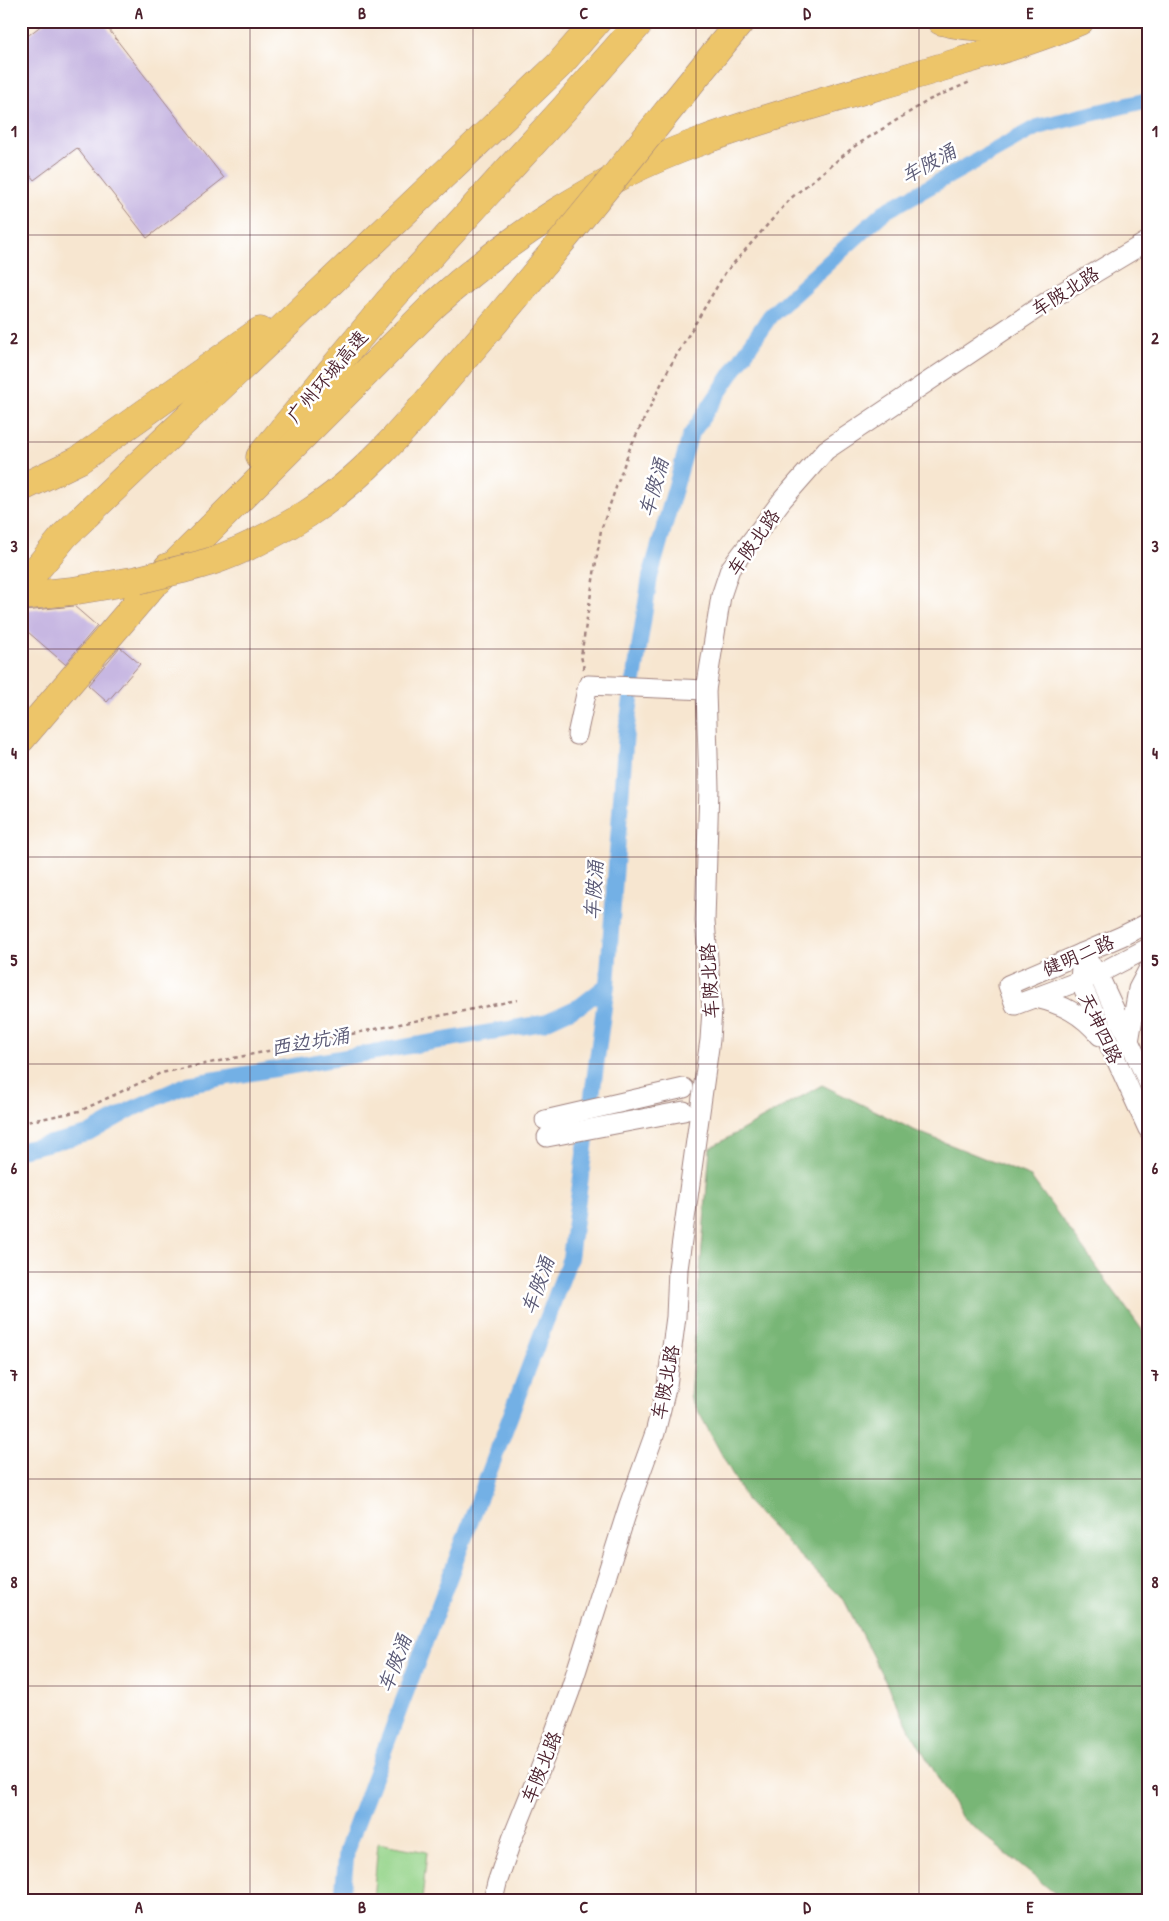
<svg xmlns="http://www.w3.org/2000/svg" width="1169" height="1921" viewBox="0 0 1169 1921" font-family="'Patrick Hand','LXGW WenKai TC',sans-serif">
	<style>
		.green { fill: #95d48a; stroke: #707a5a }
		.forest { fill: #78b676; stroke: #616a50 }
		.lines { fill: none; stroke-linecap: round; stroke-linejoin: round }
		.canal { stroke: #73b0e5; stroke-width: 16 }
		.building { fill: #c7b7e2 }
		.minor-casing { stroke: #a0827e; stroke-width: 21 }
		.highway-casing { stroke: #a0827e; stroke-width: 29 }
		.path { stroke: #a0827e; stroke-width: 2.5; stroke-dasharray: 4 4; stroke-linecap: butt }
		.minor { stroke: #fff; stroke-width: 19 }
		.highway { stroke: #edc569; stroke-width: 28 }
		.highway-bridge-casing { stroke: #a0827e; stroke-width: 29; stroke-linecap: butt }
		.highway-bridge { stroke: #edc569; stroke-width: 28 }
		.grid { fill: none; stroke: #4a1f2b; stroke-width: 1; stroke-opacity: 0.55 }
		.labels { text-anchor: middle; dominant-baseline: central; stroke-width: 5; stroke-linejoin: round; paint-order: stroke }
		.street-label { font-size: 19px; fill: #4a1f2b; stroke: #fff }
		.water-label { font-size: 20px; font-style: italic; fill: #5a5975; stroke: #fff }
		.neatline { fill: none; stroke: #4a1f2b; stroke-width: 2 }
		.grid-label { font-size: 16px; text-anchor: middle; font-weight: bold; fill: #4a1f2b }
	</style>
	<rect width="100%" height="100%" fill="#fff"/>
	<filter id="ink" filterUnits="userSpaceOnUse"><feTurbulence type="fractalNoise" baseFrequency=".02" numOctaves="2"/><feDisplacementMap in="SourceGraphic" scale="10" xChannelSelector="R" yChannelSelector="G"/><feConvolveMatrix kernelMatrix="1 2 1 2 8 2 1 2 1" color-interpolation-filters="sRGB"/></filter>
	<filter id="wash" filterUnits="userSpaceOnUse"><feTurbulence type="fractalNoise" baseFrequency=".0096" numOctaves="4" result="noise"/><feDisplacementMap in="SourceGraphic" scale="20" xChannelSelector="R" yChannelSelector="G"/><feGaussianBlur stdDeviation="1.12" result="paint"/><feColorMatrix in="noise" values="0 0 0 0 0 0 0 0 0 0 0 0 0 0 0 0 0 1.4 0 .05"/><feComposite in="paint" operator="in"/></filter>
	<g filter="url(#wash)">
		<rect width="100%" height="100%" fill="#f7e6d0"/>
		<path class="green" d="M378,1843l49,9 -5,48h-49z"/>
		<path class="forest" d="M822,1085l94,46 115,46 117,161v562h-85l-101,-82 -51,-86 -67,-132 -96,-97 -58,-107 20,-248z"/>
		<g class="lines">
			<g class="canal">
				<path d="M21,1150l67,-16 44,-25 56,-25 355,-61 37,-17 27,-21"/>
				<path d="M342,1900l5,-51 223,-591 37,-273 19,-253 24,-155 40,-141 80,-120 114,-104 153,-85 111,-27"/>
			</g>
		</g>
		<g id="blocks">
			<g class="building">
				<path d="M47,21h55l122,157 -77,60 -70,-90 -43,32 -13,-17v-122z"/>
				<path d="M74,606l23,20 -32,38 -44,-38v-11l3,-4z"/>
				<path d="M120,647l20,17 -33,38 -19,-17z"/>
			</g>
		</g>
	</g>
	<g filter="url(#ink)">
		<use href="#blocks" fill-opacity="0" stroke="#a0827e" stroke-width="1"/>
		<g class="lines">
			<defs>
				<g id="minor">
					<path d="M577,735l11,-50 118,5"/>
					<path d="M1148,923l-26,13 -114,49 7,20 83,-31 50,-26"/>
					<path d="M1036,998c26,6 46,16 64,38"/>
					<path d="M1129,1042l9,-53 10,-19"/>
					<path d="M1148,1082l-50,-108 -16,-21 -2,28 68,148"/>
					<path d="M545,1120l139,-32"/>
					<path d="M547,1137l137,-26"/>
					<path d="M493,1900l4,-17 15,-44 39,-97 19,-51 59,-186 26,-72 12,-48 9,-68 2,-48 32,-229 2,-31 -7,-88 4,-133 -3,-98 15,-94 9,-27 53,-70 43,-49 225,-151 97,-58"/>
				</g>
				<g id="highway">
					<path d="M941,21c34,9 73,7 108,1"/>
					<path d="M260,457l129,-156 174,-191 78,-89"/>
					<path d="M21,488l58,-28 181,-129"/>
					<path d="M158,581l276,-276c75,-68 166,-127 262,-162 86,-32 175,-54 263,-81 41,-12 82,-24 121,-41"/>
					<path d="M21,588l44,-53 494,-470 38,-44"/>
					<path d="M21,596l51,-5 66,-11"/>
					<path d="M21,739l147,-172"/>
				</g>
			</defs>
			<use href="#minor" class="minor-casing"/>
			<use href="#highway" class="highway-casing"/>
			<g class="path">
				<path d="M584,669l-3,-13 20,-126 29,-82 39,-80 56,-95 66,-75 64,-52 74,-46 41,-18"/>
				<path d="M21,1123l59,-12 81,-38 356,-73"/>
			</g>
			<use href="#minor" class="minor"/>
			<use href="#highway" class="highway"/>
			<defs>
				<path id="highway-bridge" d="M138,580c25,-7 50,-11 74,-19 32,-11 66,-29 95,-47 66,-42 115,-107 166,-166 91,-107 179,-218 268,-327"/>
			</defs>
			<use href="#highway-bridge" class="highway-bridge-casing"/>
			<use href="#highway-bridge" class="highway-bridge"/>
		</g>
	</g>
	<path class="grid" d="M250,21v1879M473,21v1879M696,21v1879M919,21v1879M21,235h1127M21,442h1127M21,649h1127M21,857h1127M21,1064h1127M21,1272h1127M21,1479h1127M21,1686h1127"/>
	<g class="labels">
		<g class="street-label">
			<text transform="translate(1065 291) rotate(-32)">车陂北路</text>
			<text transform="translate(327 376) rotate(-50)">广州环城高速</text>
			<text transform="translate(753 542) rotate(-55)">车陂北路</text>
			<text transform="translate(1078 955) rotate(-23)">健明二路</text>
			<text transform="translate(709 981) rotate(-93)">车陂北路</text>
			<text transform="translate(1101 1028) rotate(65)">天坤四路</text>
			<text transform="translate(665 1382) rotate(-79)">车陂北路</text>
			<text transform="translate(541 1767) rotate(-68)">车陂北路</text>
		</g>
		<g class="water-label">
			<text transform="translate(928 163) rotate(-29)">车陂涌</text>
			<text transform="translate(653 487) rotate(-74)">车陂涌</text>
			<text transform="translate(593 890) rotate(-86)">车陂涌</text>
			<text transform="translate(310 1041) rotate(-10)">西边坑涌</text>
			<text transform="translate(537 1285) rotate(-70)">车陂涌</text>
			<text transform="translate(394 1663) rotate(-69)">车陂涌</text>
		</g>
	</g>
	<rect width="1169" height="1921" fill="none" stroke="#fff" stroke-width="55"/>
	<rect x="28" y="28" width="1114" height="1866" class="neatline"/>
	<g class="grid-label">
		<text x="139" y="19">A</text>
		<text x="362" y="19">B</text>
		<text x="584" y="19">C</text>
		<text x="807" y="19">D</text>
		<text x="1030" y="19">E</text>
		<text x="14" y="137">1</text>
		<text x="1155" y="137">1</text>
		<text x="14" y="344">2</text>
		<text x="1155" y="344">2</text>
		<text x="14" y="552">3</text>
		<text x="1155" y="552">3</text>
		<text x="14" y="759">4</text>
		<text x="1155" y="759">4</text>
		<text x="14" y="966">5</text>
		<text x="1155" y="966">5</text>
		<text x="14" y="1174">6</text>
		<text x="1155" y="1174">6</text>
		<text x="14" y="1381">7</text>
		<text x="1155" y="1381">7</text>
		<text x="14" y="1588">8</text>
		<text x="1155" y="1588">8</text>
		<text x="14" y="1796">9</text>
		<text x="1155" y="1796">9</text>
		<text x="139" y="1913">A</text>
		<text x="362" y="1913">B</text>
		<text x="584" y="1913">C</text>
		<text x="807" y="1913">D</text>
		<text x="1030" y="1913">E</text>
	</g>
</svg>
